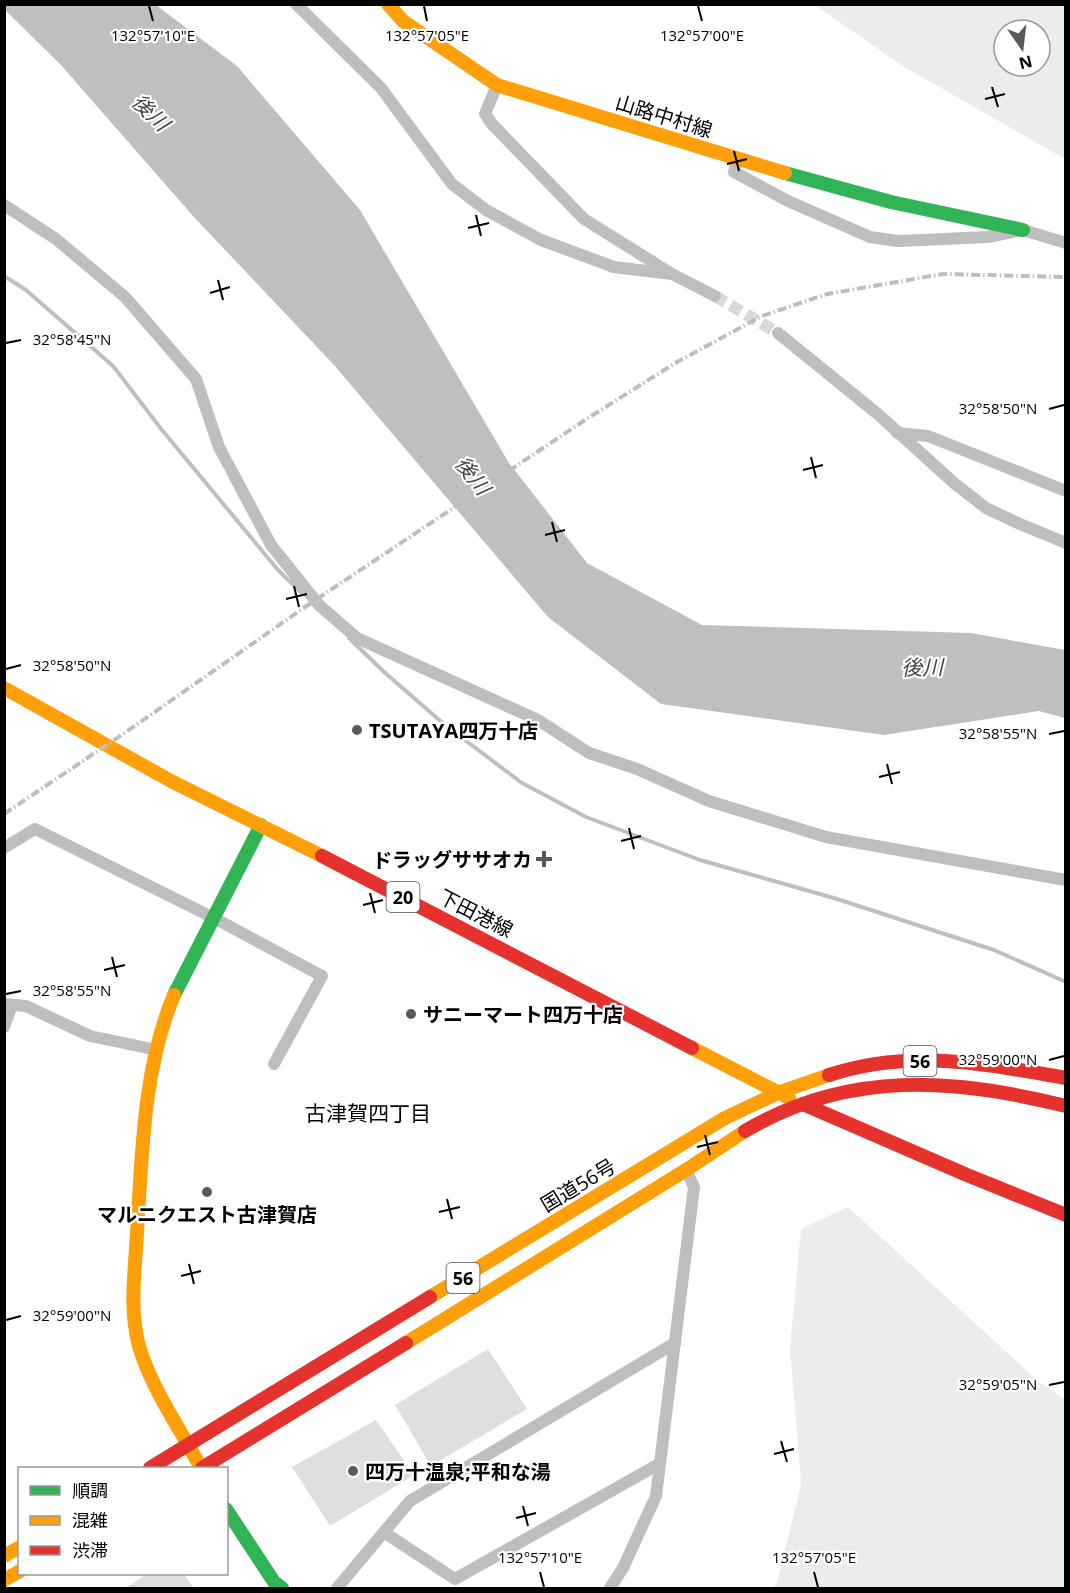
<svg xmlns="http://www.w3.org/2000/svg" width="1070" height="1593" viewBox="0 0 1070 1593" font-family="'Open Sans','Noto Sans JP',sans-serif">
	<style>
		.green { fill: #ececec; fill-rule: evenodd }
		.water { fill: #bfbfbf }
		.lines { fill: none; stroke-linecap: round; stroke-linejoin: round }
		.stream { stroke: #bfbfbf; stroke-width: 4 }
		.building { fill: #dfdfdf }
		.street-tunnel { stroke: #d9d9d9; stroke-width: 12; stroke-dasharray: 12 6; stroke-linecap: butt }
		.street { stroke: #bebebe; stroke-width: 12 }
		.fast { stroke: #30b455; stroke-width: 14 }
		.slow { stroke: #ff9f0a; stroke-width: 14 }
		.jam { stroke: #e5322d; stroke-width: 14 }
		.rail { stroke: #bebebe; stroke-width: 4; stroke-dasharray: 9 3 1.5 3; stroke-linecap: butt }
		.ticks { fill: none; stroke: #000; stroke-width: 2 }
		.poi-dot { fill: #595959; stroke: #fff; stroke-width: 2 }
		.labels { text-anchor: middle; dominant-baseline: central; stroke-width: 4.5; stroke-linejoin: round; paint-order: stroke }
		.shield { fill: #fff; stroke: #4c4c4c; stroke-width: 1.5 }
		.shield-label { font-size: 18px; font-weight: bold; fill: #000 }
		.street-label { font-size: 20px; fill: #000; stroke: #fff }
		.poi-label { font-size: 20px; font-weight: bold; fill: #000; stroke: #fff; text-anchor: start }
		.water-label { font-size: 21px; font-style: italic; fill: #444; stroke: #fff }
		.neighbourhood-label { font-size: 21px; fill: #000; stroke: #fff }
		.ticks-label { font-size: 15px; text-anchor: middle; fill: #000; stroke: #fff; stroke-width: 4.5; stroke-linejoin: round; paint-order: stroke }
	</style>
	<rect width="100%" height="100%" fill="#fff"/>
	<g class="green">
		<path d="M815,5h250v154l-164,-94zM1004,30h36v36h-36z"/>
		<path d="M848,1207l190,174 27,18v189h-293l5,-5 24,-99 -11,-136 11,-119z"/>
	</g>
	<path class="water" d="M4,5h152l81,61 123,144 149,253 78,100 115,62 269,8 94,17v68l-26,-7 -155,24 -223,-31 -113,-87 -214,-252 -141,-149 -133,-152 -55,-54z"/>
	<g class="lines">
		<g class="stream">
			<path d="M4,276l22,14 87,76 49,64 116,140 24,23"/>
			<path d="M349,638l34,33 62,54 77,58 64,34 114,43 134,38 160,52 72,32"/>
		</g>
	</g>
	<g class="building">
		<path d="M488,1349l39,60 -96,57 -36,-61z"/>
		<path d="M376,1420l38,55 -84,51 -38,-59z"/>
		<path d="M147,1574h37l10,14h-69z"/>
	</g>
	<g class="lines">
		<path class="street-tunnel" d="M715,296l63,37"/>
		<g class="street">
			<path d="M296,4l85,84 71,96 34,26 55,30 73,27 58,7"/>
			<path d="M497,85l-12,29 7,10 92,95 88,55 43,22"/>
			<path d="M737,159l-3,13 54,29 82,36 28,4 90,-4 35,-7 43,13"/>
			<path d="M4,205l52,34 69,58 71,82 23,68 52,98 48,60 38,33 181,82 51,33 48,16 72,32 117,36 240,43"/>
			<path d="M778,333l101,82 75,68 32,25 34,16 46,19"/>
			<path d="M897,433l31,3 138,55"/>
			<path d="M4,848l31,-19 179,89 108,58 -48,88"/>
			<path d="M4,1004l22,2 64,30 67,14"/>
			<path d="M4,1027l8,-22"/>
			<path d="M385,1533l70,46 204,-115"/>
			<path d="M337,1588l73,-87 265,-158"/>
			<path d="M610,1588l13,-20 33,-72 38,-309 -8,-17"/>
		</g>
		<g class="fast">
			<path d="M785,173l106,29 132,28"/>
			<path d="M174,995l87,-170"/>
			<path d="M226,1509l48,73 8,6"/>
		</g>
		<g class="slow">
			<path d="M388,4l15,17 94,64 288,88"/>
			<path d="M4,688l167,93 151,75"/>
			<path d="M174,995c-31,74 -32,159 -37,238 -2,37 -8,76 2,113 13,44 41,82 62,122"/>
			<path d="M692,1048l97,50"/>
			<path d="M430,1297l295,-179 55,-26 49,-17"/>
			<path d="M406,1343l280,-173 59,-39"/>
			<path d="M4,1556l16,-9"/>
			<path d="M4,1580l16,-9"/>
		</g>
		<g class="jam">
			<path d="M322,856l370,192"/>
			<path d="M829,1075c81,-27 156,-11 237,3"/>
			<path d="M803,1104l164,71 99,40"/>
			<path d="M745,1131c103,-61 209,-53 321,-25"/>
			<path d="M150,1468l280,-171"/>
			<path d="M202,1468l204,-125"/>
		</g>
		<path class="rail" d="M4,814l122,-82 179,-125 280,-187 92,-58 85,-46 65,-22 116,-20 123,3"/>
	</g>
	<path class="ticks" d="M149,6l4,15M424,6l3,15M698,6l4,15M992,87l6,20M985,99l20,-5M734,151l5,20M727,164l20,-5M476,215l5,21M468,228l21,-5M218,280l5,20M210,293l20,-6M6,343l15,-3M1049,409l15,-4M811,457l5,21M803,470l20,-5M552,522l5,20M545,535l20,-5M294,586l5,21M286,599l21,-5M6,669l15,-4M1049,734l15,-3M887,764l5,20M879,777l21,-5M629,828l5,21M621,841l20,-5M370,893l5,20M363,905l20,-5M112,957l5,20M104,970l21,-5M6,994l15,-3M1049,1060l15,-4M705,1135l5,20M697,1147l21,-5M447,1199l5,20M439,1212l21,-5M189,1264l5,20M181,1276l20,-5M6,1320l15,-4M1049,1385l15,-3M781,1441l6,21M774,1454l20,-5M523,1506l5,20M516,1518l20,-5M540,1572l4,15M814,1572l4,15"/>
	<g class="poi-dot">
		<circle cx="357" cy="730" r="6"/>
		<path d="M541 850h6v6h6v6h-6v6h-6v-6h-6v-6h6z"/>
		<circle cx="411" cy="1014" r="6"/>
		<circle cx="207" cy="1192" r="6"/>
		<circle cx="353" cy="1471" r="6"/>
	</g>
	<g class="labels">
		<g class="shield">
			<rect x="386.5" y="882" width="33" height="30" rx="4.5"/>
			<rect x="903.5" y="1046" width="33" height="30" rx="4.5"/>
			<rect x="446.5" y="1263" width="33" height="30" rx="4.5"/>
		</g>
		<g class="shield-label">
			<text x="403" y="897">20</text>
			<text x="920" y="1061">56</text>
			<text x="463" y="1278">56</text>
		</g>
		<g class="street-label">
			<text transform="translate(664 116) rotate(17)">山路中村線</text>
			<text transform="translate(476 913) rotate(27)">下田港線</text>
			<text transform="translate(578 1185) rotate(-31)">国道56号</text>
		</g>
		<g class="poi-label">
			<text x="369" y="730">TSUTAYA四万十店</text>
			<text x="532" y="859" text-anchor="end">ドラッグササオカ</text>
			<text x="423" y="1014">サニーマート四万十店</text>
			<text x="207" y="1214" text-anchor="middle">マルニクエスト古津賀店</text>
			<text x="365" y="1471">四万十温泉;平和な湯</text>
		</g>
		<g class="water-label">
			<text transform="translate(151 112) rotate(44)">後川</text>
			<text transform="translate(473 475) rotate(52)">後川</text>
			<text transform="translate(922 667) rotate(-1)">後川</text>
		</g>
		<g class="neighbourhood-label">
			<text x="368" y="1113">古津賀四丁目</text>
		</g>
	</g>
	<g class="ticks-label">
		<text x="153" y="41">132°57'10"E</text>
		<text x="427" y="41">132°57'05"E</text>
		<text x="702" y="41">132°57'00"E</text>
		<text x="72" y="345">32°58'45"N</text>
		<text x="998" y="414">32°58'50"N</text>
		<text x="72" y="671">32°58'50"N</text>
		<text x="998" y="739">32°58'55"N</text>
		<text x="72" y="996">32°58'55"N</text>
		<text x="998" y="1065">32°59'00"N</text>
		<text x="72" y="1321">32°59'00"N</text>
		<text x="998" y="1390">32°59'05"N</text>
		<text x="540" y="1563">132°57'10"E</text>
		<text x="814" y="1563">132°57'05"E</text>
	</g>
	<rect width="1070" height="1593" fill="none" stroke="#000000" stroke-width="12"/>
	<rect x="18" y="1467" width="210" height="108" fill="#ffffff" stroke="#999999" stroke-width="1.5"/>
	<rect x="30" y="1486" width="30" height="9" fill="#30b455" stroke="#999999" stroke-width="1.5"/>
	<text x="72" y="1497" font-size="18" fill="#000000">順調</text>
	<rect x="30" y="1516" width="30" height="9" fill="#ff9f0a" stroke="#999999" stroke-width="1.5"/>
	<text x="72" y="1527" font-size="18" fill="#000000">混雑</text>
	<rect x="30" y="1546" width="30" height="9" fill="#e5322d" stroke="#999999" stroke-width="1.5"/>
	<text x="72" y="1557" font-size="18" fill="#000000">渋滞</text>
	<g transform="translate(1022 48) rotate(166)"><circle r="28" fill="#ffffff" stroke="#999999" stroke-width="1.5"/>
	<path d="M0-4.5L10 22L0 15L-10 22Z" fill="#595959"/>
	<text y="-9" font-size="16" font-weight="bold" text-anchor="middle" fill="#000000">N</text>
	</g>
</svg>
